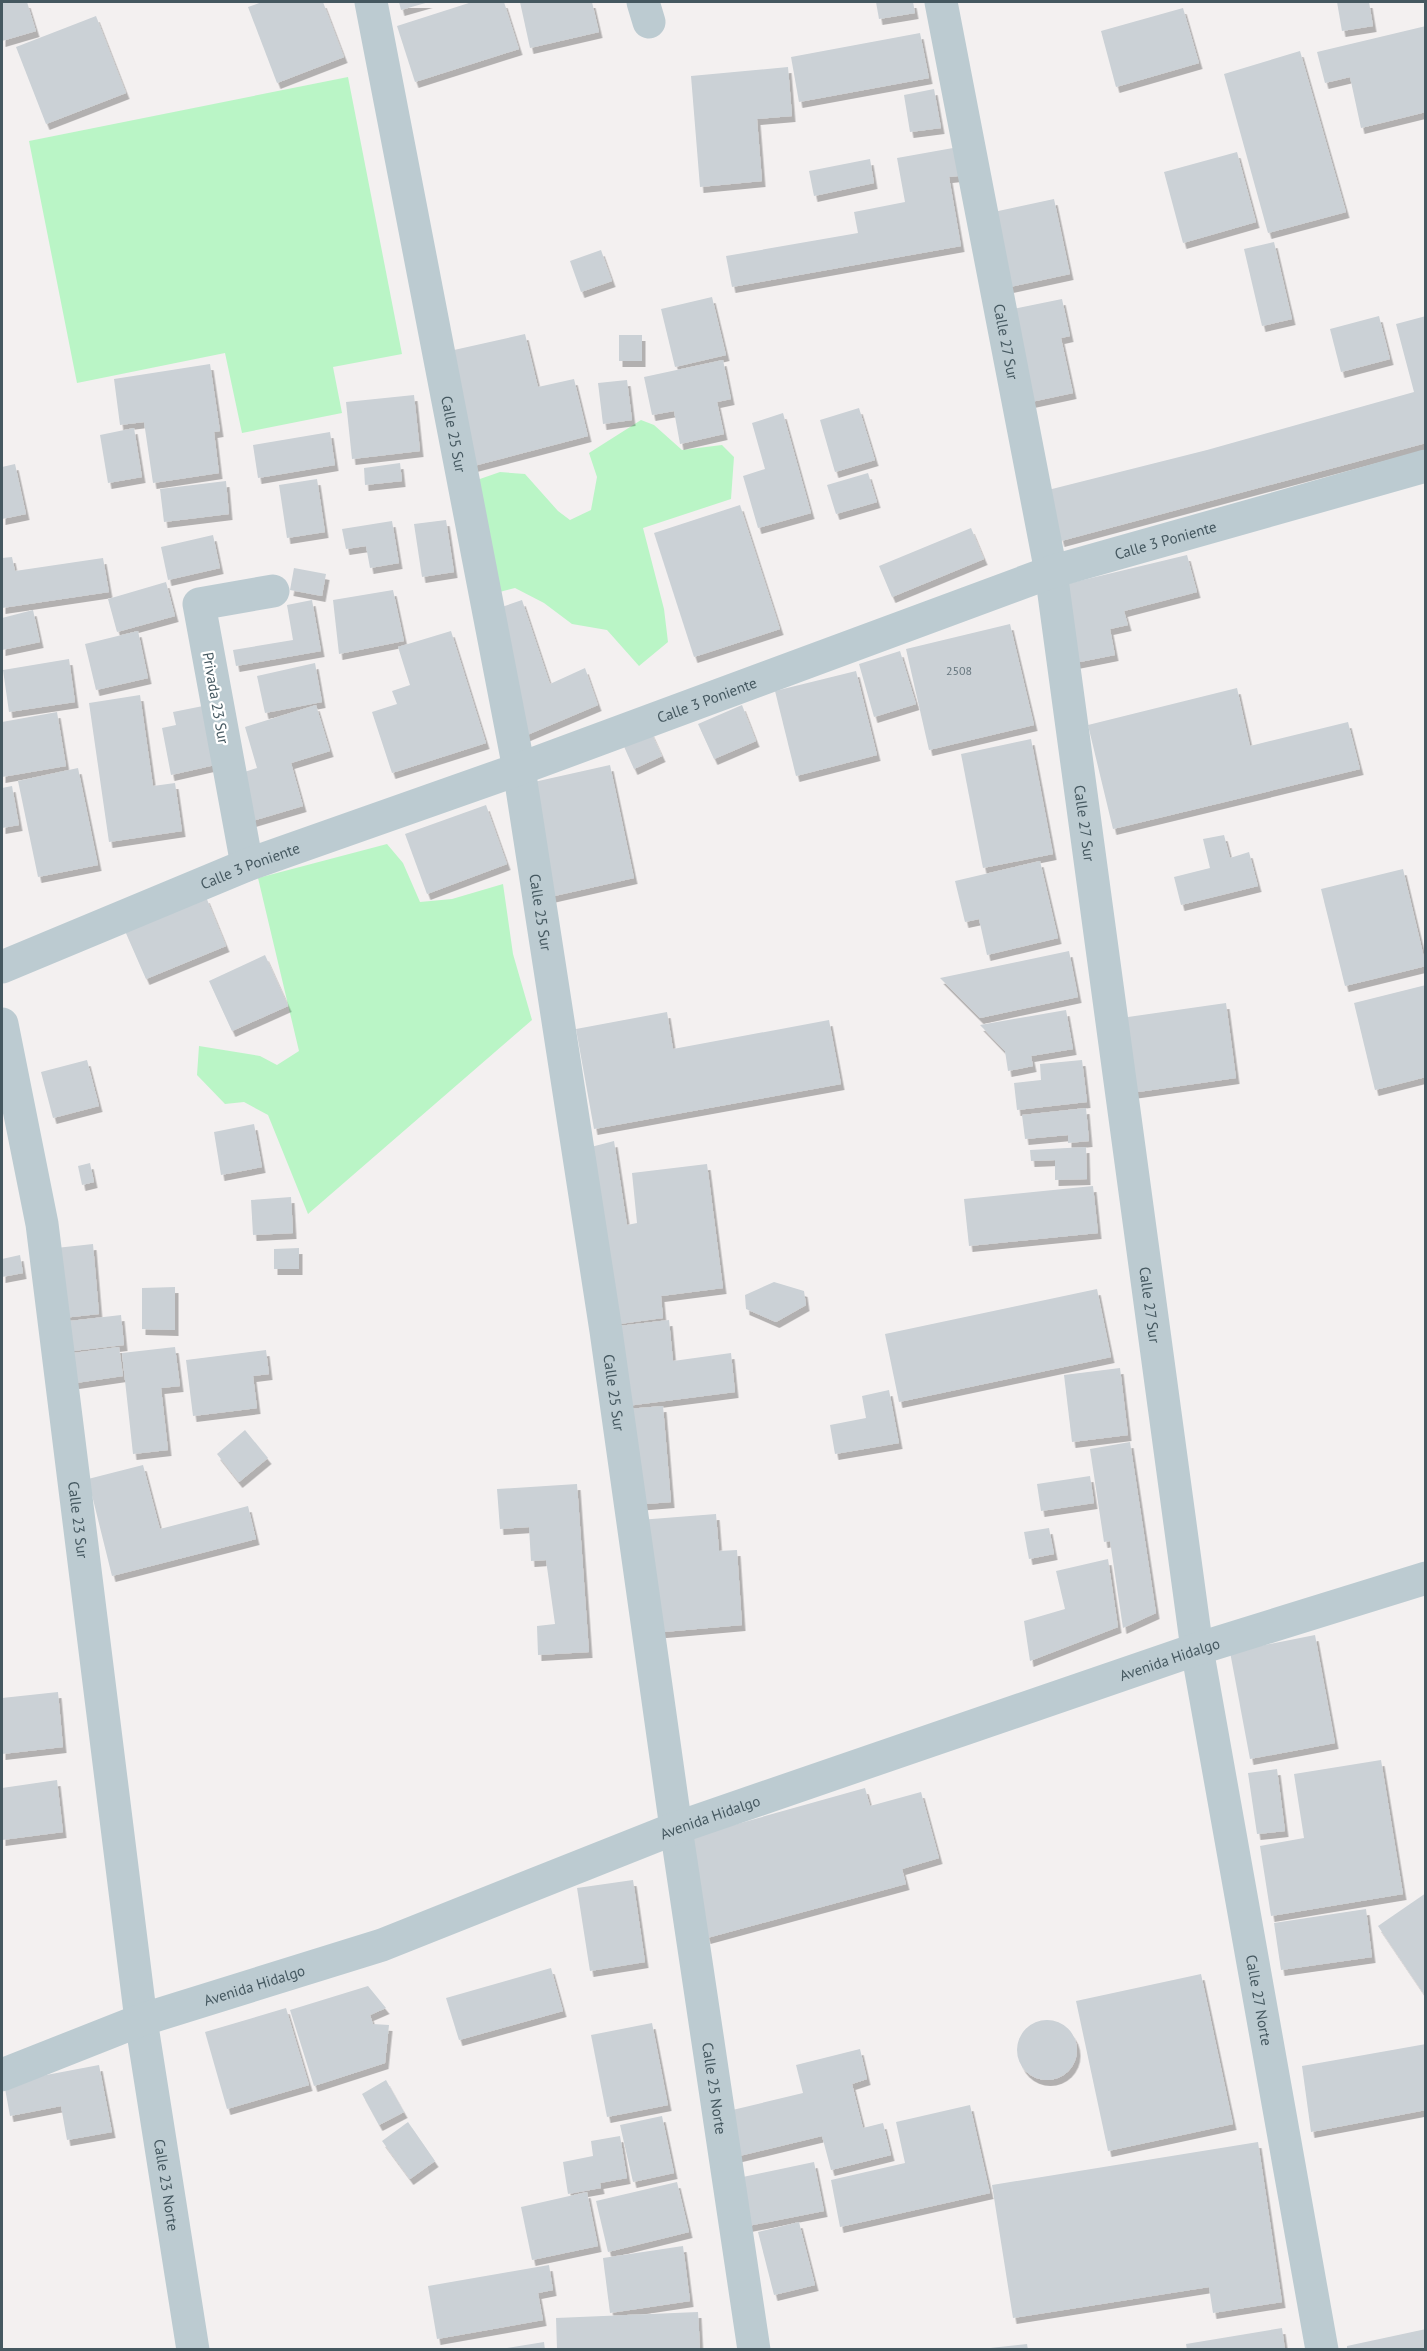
<svg xmlns="http://www.w3.org/2000/svg" width="1427" height="2351" viewBox="0 0 1427 2351" font-family="'PT Sans',sans-serif">
	<style>
		.green { fill: #baf5c6 }
		.building { fill: #cbd1d6; filter: url(#shadow) }
		.lines { fill: none; stroke-linecap: round; stroke-linejoin: round }
		.minor { stroke: #bccbd1; stroke-width: 33 }
		.labels { text-anchor: middle; dominant-baseline: central; stroke-width: 4.5; stroke-linejoin: round; paint-order: stroke }
		.number-label { font-size: 12px; fill: #66767e }
		.street-label { font-size: 15px; fill: #455860; stroke: #fff }
	</style>
	<defs>
		<filter id="shadow"><feDropShadow dx="3.5" dy="6" stdDeviation="0" flood-color="#0004"/></filter>
	</defs>
	<rect width="100%" height="100%" fill="#f3f0f0"/>
	<g class="green">
		<path d="M348,77l54,277 -69,13 9,46 -100,20 -17,-80 -148,30 -48,-242z"/>
		<path d="M641,420l13,5 28,25 40,-5 12,12 -3,42 -88,29 21,81 4,33 -29,24 -32,-36 -35,-6 -28,-21 -29,-15 -23,6 -15,-114 23,-8 25,2 33,37 12,9 21,-10 6,-33 -8,-24z"/>
		<path d="M387,844l16,19 17,39 32,-3 51,-15 10,70 19,66 -224,194 -40,-99 -24,-13 -19,2 -28,-29 2,-29 61,10 17,9 22,-14 -41,-173z"/>
	</g>
	<g class="building">
		<path d="M2,2h25l9,29 -34,10z"/>
		<path d="M262,2h61l21,55 -67,26 -29,-76z"/>
		<path d="M399,2h30l-28,8z"/>
		<path d="M472,2h32l15,47 -104,33 -18,-56z"/>
		<path d="M520,2h72l7,30 -69,16z"/>
		<path d="M876,2h37l2,11 -36,6z"/>
		<path d="M1337,2h32l4,24 -31,5z"/>
		<path d="M1183,8l16,55 -83,24 -15,-56z"/>
		<path d="M96,16l30,77 -80,31 -30,-77z"/>
		<path d="M1426,26v86l-65,16 -11,-51 -25,6 -8,-31z"/>
		<path d="M920,33l9,45 -130,24 -8,-45z"/>
		<path d="M1300,51l46,161 -78,21 -44,-159z"/>
		<path d="M788,67l4,49 -35,3 5,62 -62,6 -9,-111z"/>
		<path d="M934,89l7,39 -31,4 -6,-37z"/>
		<path d="M953,148l5,28 -9,1 12,69 -229,41 -6,-31 132,-23 -4,-21 51,-10 -8,-44z"/>
		<path d="M1237,152l19,70 -73,21 -19,-71z"/>
		<path d="M870,159l4,24 -60,13 -5,-25z"/>
		<path d="M1054,199l16,75 -65,14 -16,-75z"/>
		<path d="M1274,242l18,77 -30,7 -18,-77z"/>
		<path d="M601,250l11,31 -31,11 -11,-31z"/>
		<path d="M712,297l14,58 -51,12 -14,-58z"/>
		<path d="M1062,299l8,37 -9,2 12,55 -42,9 -18,-93z"/>
		<path d="M1379,316l11,43 -49,13 -11,-43z"/>
		<path d="M1426,316v127l-365,98 -13,-51 159,-40 207,-58 -18,-68z"/>
		<path d="M525,334l13,53 36,-8 14,57 -122,32 -21,-116z"/>
		<rect x="619" y="335" width="23" height="26"/>
		<path d="M723,360l8,39 -14,3 7,32 -44,10 -6,-33 -22,4 -8,-38z"/>
		<path d="M210,364l10,67 -6,1 5,41 -66,10 -9,-61 -24,3 -6,-46z"/>
		<path d="M627,380l5,40 -29,4 -5,-41z"/>
		<path d="M414,395l6,56 -68,8 -6,-57z"/>
		<path d="M859,408l16,52 -40,12 -15,-52z"/>
		<path d="M783,413l28,100 -53,15 -15,-52 22,-7 -13,-46z"/>
		<path d="M134,428l8,49 -34,6 -8,-48z"/>
		<path d="M330,432l5,33 -77,13 -5,-33z"/>
		<path d="M400,463l2,18 -37,4 -1,-17z"/>
		<path d="M15,464l11,50 -24,5v-52z"/>
		<path d="M868,473l9,29 -41,12 -9,-29z"/>
		<path d="M317,479l8,53 -38,6 -8,-53z"/>
		<path d="M226,481l3,33 -65,8 -4,-33z"/>
		<path d="M740,505l40,124 -86,28 -40,-124z"/>
		<path d="M446,520l8,52 -32,5 -8,-53z"/>
		<path d="M392,521l7,42 -29,5 -4,-22 -20,3 -4,-20z"/>
		<path d="M971,528l13,31 -92,38 -13,-31z"/>
		<path d="M213,535l7,33 -52,12 -7,-33z"/>
		<path d="M1187,555l10,37 -73,19 4,14 -18,4 5,26 -40,8 -17,-77z"/>
		<path d="M12,557l3,14 88,-13 6,34 -107,16v-50z"/>
		<path d="M294,568l32,6 -4,22 -32,-6z"/>
		<path d="M166,582l9,34 -58,16 -9,-33z"/>
		<path d="M393,590l11,51 -65,13 -6,-54z"/>
		<path d="M312,600l9,51 -85,15 -3,-16 60,-10 -6,-35z"/>
		<path d="M522,600l28,84 35,-16 13,37 -78,33 -30,-127z"/>
		<path d="M33,610l7,32 -38,8v-32z"/>
		<path d="M1010,624l24,101 -105,25 -23,-101z"/>
		<path d="M138,631l10,47 -52,12 -11,-46z"/>
		<path d="M451,631l35,112 -94,30 -20,-61 25,-8 -5,-13 18,-6 -12,-38z"/>
		<path d="M900,651l16,53 -42,13 -15,-53z"/>
		<path d="M69,659l6,43 -66,10 -6,-42z"/>
		<path d="M315,663l7,39 -57,11 -8,-37z"/>
		<path d="M856,671l21,84 -81,21 -21,-85z"/>
		<path d="M1237,688l13,58 98,-24 12,47 -247,60 -25,-104z"/>
		<path d="M140,695l13,91 22,-3 7,48 -73,11 -20,-139z"/>
		<path d="M316,705l14,46 -39,12 12,43 -57,17 -14,-47 25,-8 -12,-41z"/>
		<path d="M742,705l14,36 -42,18 -16,-35z"/>
		<path d="M203,706l12,59 -44,10 -9,-47 14,-3 -3,-13z"/>
		<path d="M57,712l9,54 -64,11v-55z"/>
		<path d="M650,730l12,26 -28,13 -12,-27z"/>
		<path d="M1031,739l22,115 -70,14 -22,-114z"/>
		<path d="M610,765l24,113 -84,19 -25,-113z"/>
		<path d="M78,768l20,97 -60,12 -20,-96z"/>
		<path d="M12,786l7,39 -17,3v-40z"/>
		<path d="M486,805l21,59 -80,30 -22,-60z"/>
		<path d="M1224,835l6,23 19,-6 9,34 -77,19 -7,-28 36,-9 -7,-29z"/>
		<path d="M1040,861l18,77 -71,17 -8,-36 -14,3 -10,-41z"/>
		<path d="M1403,869l23,97 -81,20 -24,-97z"/>
		<path d="M206,897l20,49 -80,33 -21,-48z"/>
		<path d="M1069,951l9,46 -98,21 -40,-40z"/>
		<path d="M265,955l23,51 -56,25 -23,-50z"/>
		<path d="M1426,985v92l-51,13 -21,-87z"/>
		<path d="M1226,1003l10,75 -105,15 -10,-75z"/>
		<path d="M1066,1010l7,39 -42,7 2,10 -25,5 -3,-20 -25,-26z"/>
		<path d="M667,1012l6,37 156,-29 12,64 -247,45 -18,-100z"/>
		<path d="M87,1060l12,46 -46,12 -12,-46z"/>
		<path d="M1082,1060l5,42 -70,8 -3,-27 27,-3 -1,-16z"/>
		<path d="M1086,1108l3,33 -21,2v-8l-43,4 -3,-24z"/>
		<path d="M254,1124l8,43 -41,8 -7,-43z"/>
		<path d="M614,1141l13,84 10,-2 -5,-50 75,-9 16,124 -62,8 2,22 -51,7 -21,-178z"/>
		<path d="M1086,1147l1,32 -32,1v-20l-24,1 -1,-11z"/>
		<path d="M90,1163l4,19 -12,3 -4,-19z"/>
		<path d="M1093,1186l5,47 -129,13 -5,-47z"/>
		<path d="M291,1197l2,36 -40,2 -2,-35z"/>
		<path d="M93,1244l6,70 -36,4 -7,-70z"/>
		<path d="M299,1248v21h-25v-20z"/>
		<path d="M20,1255l3,18 -21,4v-18z"/>
		<path d="M774,1282l30,9 2,14 -30,17 -30,-13 -1,-14z"/>
		<path d="M175,1287v43l-33,-1v-41z"/>
		<path d="M1097,1289l14,68 -212,45 -14,-68z"/>
		<path d="M121,1315l3,30 -60,7 -3,-30z"/>
		<path d="M669,1320l4,41 58,-8 4,39 -116,15 -9,-80z"/>
		<path d="M119,1347l4,29 -54,8 -4,-30z"/>
		<path d="M175,1347l5,39 -19,2 7,62 -35,4 -11,-101z"/>
		<path d="M266,1350l3,24 -16,2 4,32 -64,8 -7,-56z"/>
		<path d="M1120,1368l8,67 -56,7 -8,-67z"/>
		<path d="M889,1390l10,53 -64,11 -5,-29 36,-7 -4,-22z"/>
		<path d="M663,1406l8,96 -37,3 -7,-96z"/>
		<path d="M245,1430l23,28 -29,24 -22,-28z"/>
		<path d="M1130,1442l26,171 -33,15 -13,-87 -6,1 -14,-93z"/>
		<path d="M143,1465l17,64 88,-23 8,33 -144,37 -24,-97z"/>
		<path d="M1090,1476l4,27 -53,8 -4,-27z"/>
		<path d="M577,1484l12,168 -51,3 -1,-29 18,-2 -9,-64 -15,1 -2,-34 -29,2 -3,-40z"/>
		<path d="M716,1514l3,37 18,-1 5,75 -90,8 -13,-113z"/>
		<path d="M1049,1528l5,26 -25,5 -5,-27z"/>
		<path d="M1108,1559l10,68 -88,34 -6,-40 41,-12 -9,-38z"/>
		<path d="M1315,1635l20,108 -85,16 -20,-107z"/>
		<path d="M58,1692l5,55 -61,7v-56z"/>
		<path d="M1381,1760l22,134 -132,22 -11,-70 44,-8 -10,-64z"/>
		<path d="M1277,1769l8,62 -28,3 -9,-61z"/>
		<path d="M57,1780l6,52 -61,8v-52z"/>
		<path d="M865,1788l5,18 51,-14 18,66 -37,11 4,15 -199,54 -27,-98z"/>
		<path d="M633,1880l12,82 -55,9 -13,-83z"/>
		<path d="M1426,1893v104l-48,-71z"/>
		<path d="M1366,1909l6,48 -91,13 -7,-47z"/>
		<path d="M551,1968l12,43 -104,29 -13,-42z"/>
		<path d="M1201,1974l32,150 -125,27 -32,-150z"/>
		<path d="M368,1986l18,22 -16,7 3,9 16,1 -4,38 -71,23 -24,-76z"/>
		<path d="M286,2008l23,77 -82,24 -22,-77z"/>
		<circle cx="1047" cy="2050" r="30"/>
		<path d="M652,2023l16,82 -61,12 -16,-82z"/>
		<path d="M1426,2044v66l-115,22 -9,-66z"/>
		<path d="M860,2049l7,30 -15,5 11,44 20,-5 8,32 -60,15 -9,-34 -91,22 -11,-45 83,-20 -7,-28z"/>
		<path d="M99,2065l13,67 -45,8 -6,-34 -51,10 -6,-33z"/>
		<path d="M386,2080l18,32 -25,13 -17,-31z"/>
		<path d="M970,2105l20,88 -150,34 -9,-47 74,-17 -9,-41z"/>
		<path d="M662,2116l12,57 -41,9 -13,-57z"/>
		<path d="M408,2122l27,39 -25,18 -28,-38z"/>
		<path d="M620,2136l7,42 -27,5 1,5 -33,6 -5,-32 30,-6 -2,-15z"/>
		<path d="M1258,2142l24,160 -69,11 -4,-26 -196,31 -21,-133z"/>
		<path d="M814,2162l10,49 -76,15 -10,-48z"/>
		<path d="M677,2182l12,50 -81,20 -12,-51z"/>
		<path d="M587,2192l11,54 -66,14 -11,-53z"/>
		<path d="M799,2222l16,63 -41,10 -16,-63z"/>
		<path d="M683,2246l7,55 -80,12 -7,-55z"/>
		<path d="M549,2265l4,25 -15,3 5,27 -106,19 -9,-53z"/>
		<path d="M698,2312l2,38h-143l-1,-32z"/>
		<path d="M1282,2328l3,22h-98l-1,-6z"/>
		<path d="M1426,2329v21h-79v-4z"/>
		<path d="M544,2342l1,8h-38v-2z"/>
		<path d="M1027,2344l1,6h-38v-2z"/>
	</g>
	<g class="lines">
		<g class="minor">
			<path id="s1" d="M371,2l148,767 87,562 70,497 78,522"/>
			<path d="M643,2l6,20"/>
			<path id="s2" d="M941,2l110,570 146,1077 125,701"/>
			<path d="M247,865l-48,-261 74,-13"/>
			<path id="s3" d="M2,967l245,-102 272,-96 532,-197 375,-106"/>
			<path id="s4" d="M2,1024l40,200 99,796 52,330"/>
			<path id="s5" d="M2,2075l139,-55 241,-75 294,-117 521,-179 229,-71"/>
		</g>
	</g>
	<g class="labels">
		<g class="number-label">
			<text x="959" y="670">2508</text>
		</g>
		<g class="street-label">
			<text stroke="none"><textPath href="#s2" startOffset="346">Calle 27 Sur</textPath></text>
			<text stroke="none"><textPath href="#s1" startOffset="440">Calle 25 Sur</textPath></text>
			<text stroke="none"><textPath href="#s3" startOffset="1240">Calle 3 Poniente</textPath></text>
			<text transform="translate(216 698) rotate(80)">Privada 23 Sur</text>
			<text stroke="none"><textPath href="#s3" startOffset="754">Calle 3 Poniente</textPath></text>
			<text stroke="none"><textPath href="#s2" startOffset="834">Calle 27 Sur</textPath></text>
			<text stroke="none"><textPath href="#s3" startOffset="268">Calle 3 Poniente</textPath></text>
			<text stroke="none"><textPath href="#s1" startOffset="926">Calle 25 Sur</textPath></text>
			<text stroke="none"><textPath href="#s2" startOffset="1320">Calle 27 Sur</textPath></text>
			<text stroke="none"><textPath href="#s1" startOffset="1412">Calle 25 Sur</textPath></text>
			<text stroke="none"><textPath href="#s4" startOffset="502">Calle 23 Sur</textPath></text>
			<text stroke="none"><textPath href="#s5" startOffset="1240">Avenida Hidalgo</textPath></text>
			<text stroke="none"><textPath href="#s5" startOffset="754">Avenida Hidalgo</textPath></text>
			<text stroke="none"><textPath href="#s5" startOffset="268">Avenida Hidalgo</textPath></text>
			<text stroke="none"><textPath href="#s2" startOffset="2024">Calle 27 Norte</textPath></text>
			<text stroke="none"><textPath href="#s1" startOffset="2115">Calle 25 Norte</textPath></text>
			<text stroke="none"><textPath href="#s4" startOffset="1173">Calle 23 Norte</textPath></text>
		</g>
	</g>
	<rect width="1427" height="2351" fill="none" stroke="#455860" stroke-width="6"/>
</svg>
